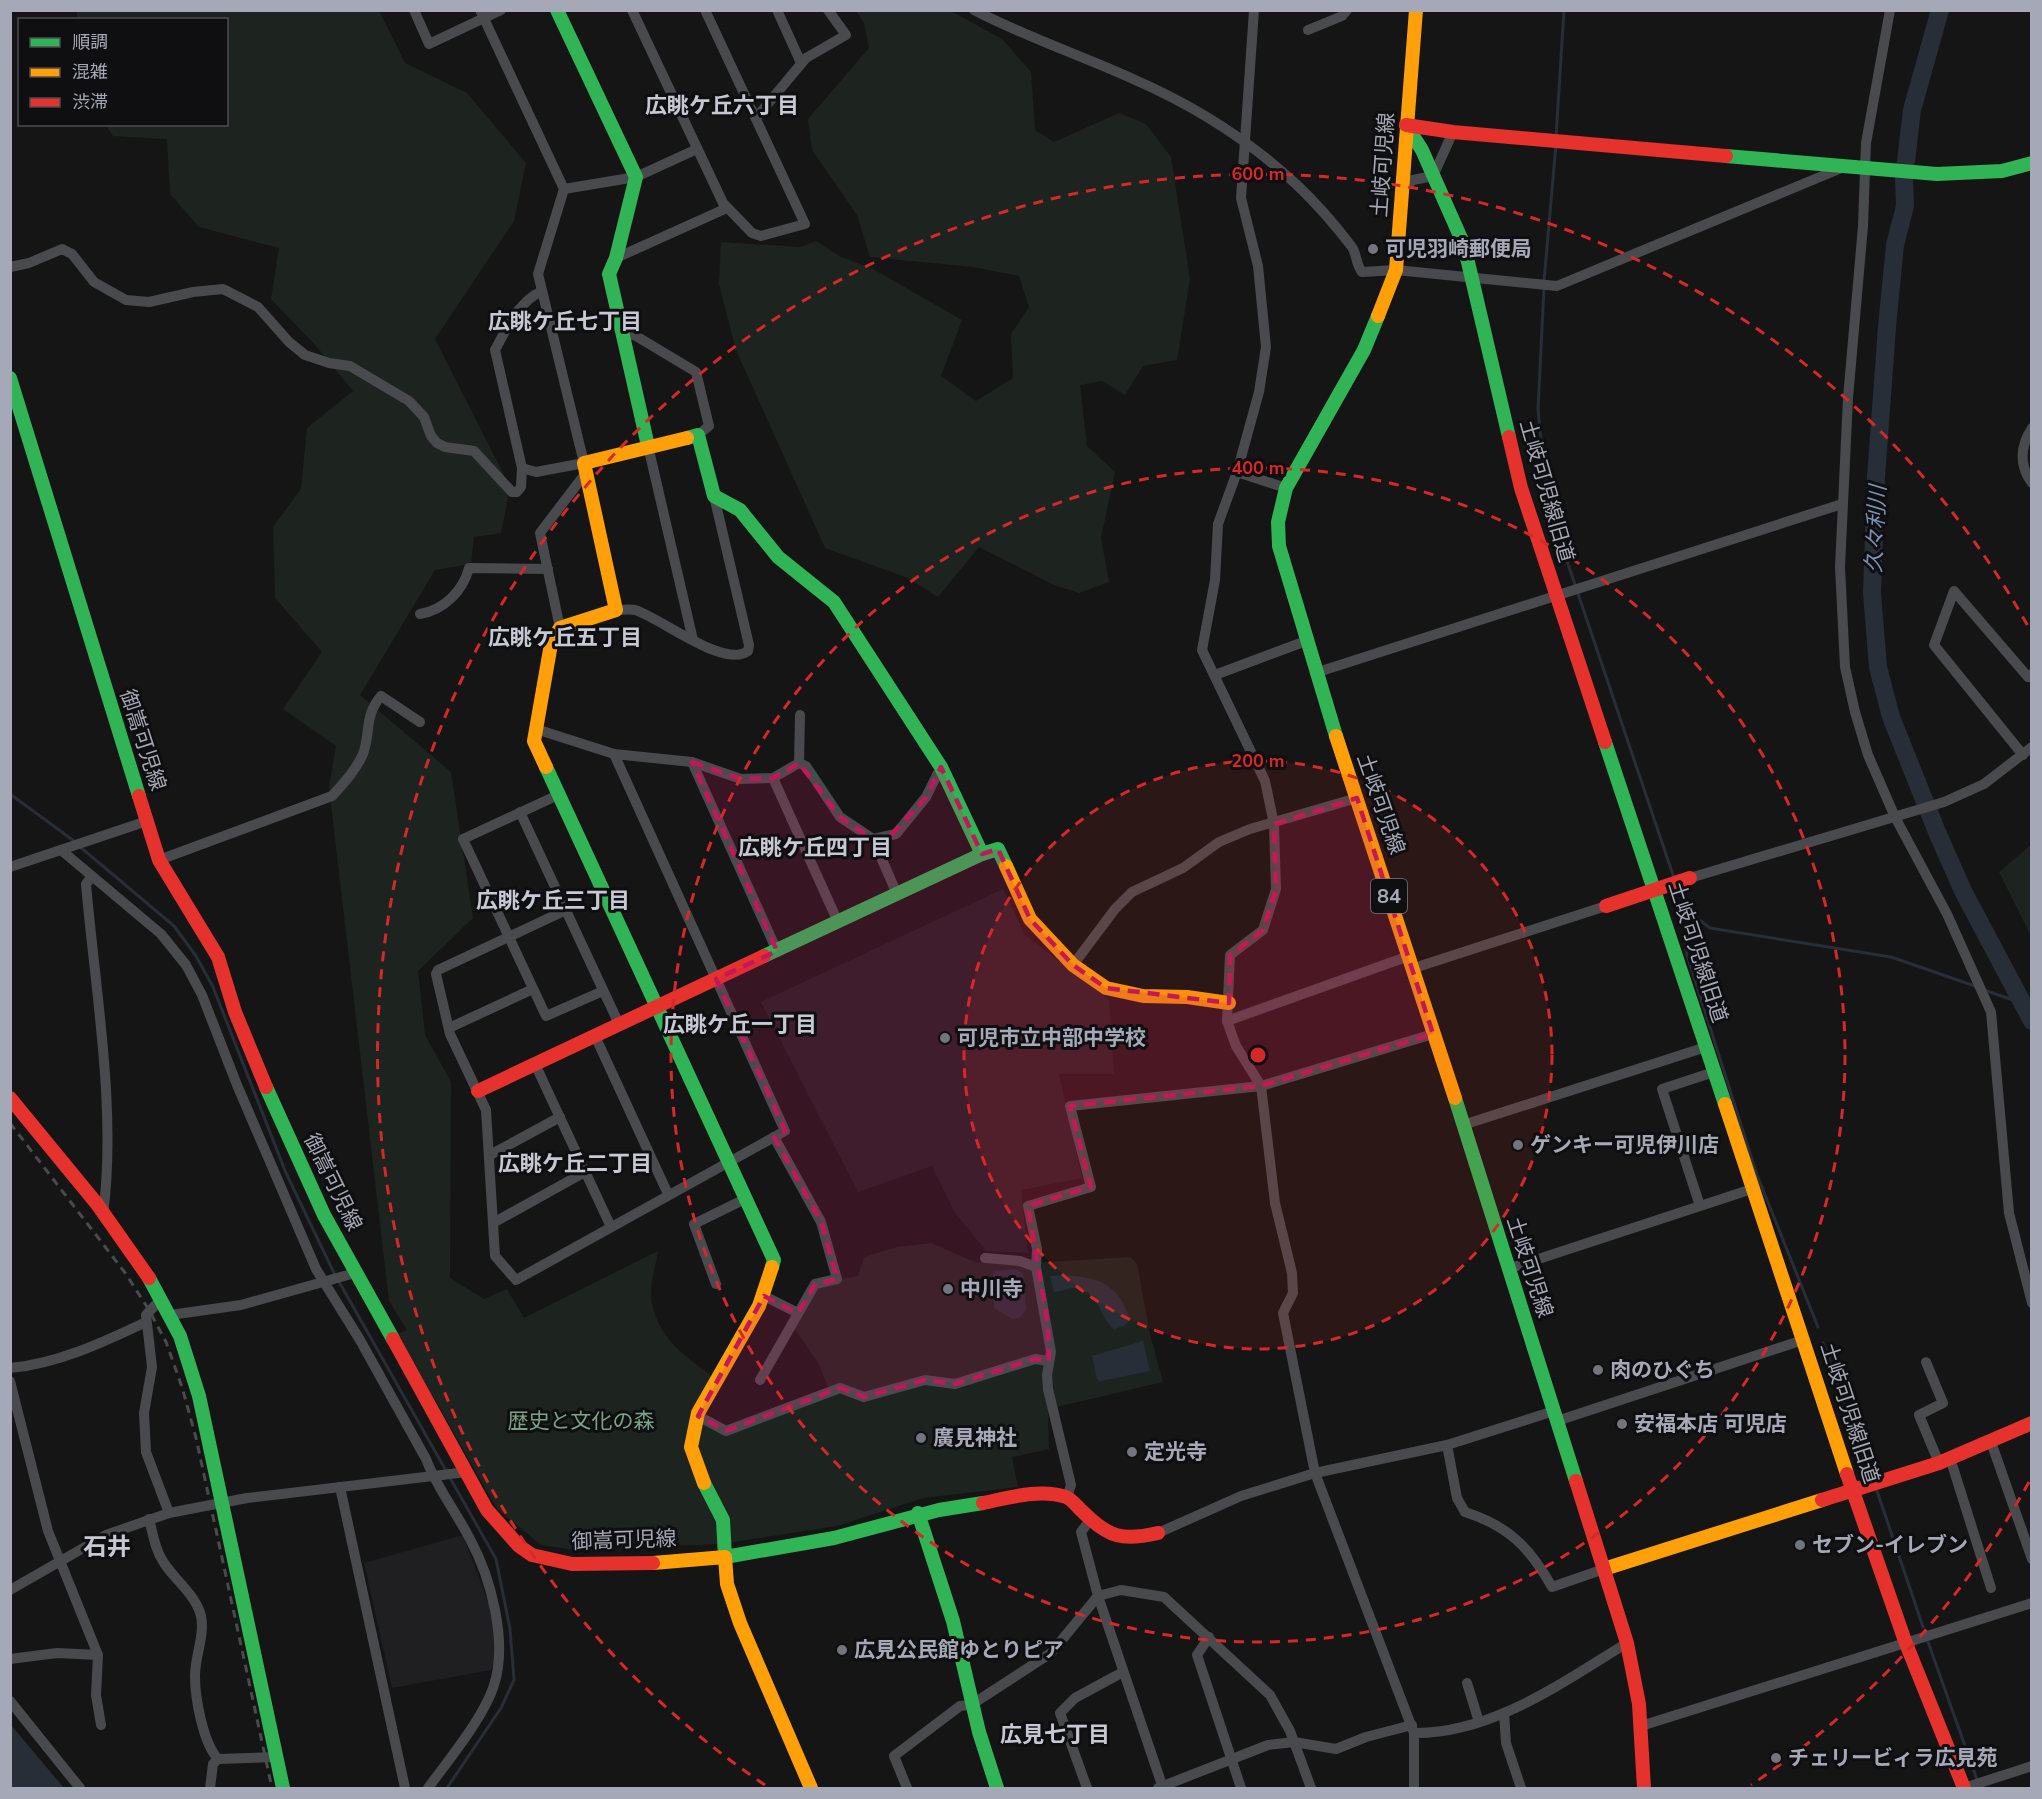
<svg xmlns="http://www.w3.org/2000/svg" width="2042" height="1799" viewBox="0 0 2042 1799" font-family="'Nunito Sans','Noto Sans JP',sans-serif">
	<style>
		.built { fill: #1f1f21 }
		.green { fill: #1d241f }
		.water { fill: #272e38 }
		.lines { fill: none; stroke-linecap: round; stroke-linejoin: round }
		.stream { stroke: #272e38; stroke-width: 3 }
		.river { stroke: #272e38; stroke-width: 18 }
		.street { stroke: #494a4e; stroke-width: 10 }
		.fast { stroke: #30b455; stroke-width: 14 }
		.slow { stroke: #ff9f0a; stroke-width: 14 }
		.jam { stroke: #e5322d; stroke-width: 14 }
		.rail { stroke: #494a4e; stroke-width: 3; stroke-dasharray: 8 6; stroke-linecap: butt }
		.marked { fill: #c2185b; fill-opacity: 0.2; stroke: #c2185b; stroke-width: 4.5; stroke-dasharray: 12 8; stroke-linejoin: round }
		.ring { fill: none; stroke: #d62828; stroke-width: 3; stroke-dasharray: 10 8 }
		.poi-dot { fill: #73757e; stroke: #0f0f11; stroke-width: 2 }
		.labels { text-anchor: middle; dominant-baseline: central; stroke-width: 6; stroke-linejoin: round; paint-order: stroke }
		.shield { fill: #0f0f11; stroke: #787a85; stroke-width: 1.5 }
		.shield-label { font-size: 20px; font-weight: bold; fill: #a5a8b7 }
		.street-label { font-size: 21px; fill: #a5a8b7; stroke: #0f0f11 }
		.poi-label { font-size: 21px; font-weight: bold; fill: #a5a8b7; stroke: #0f0f11; text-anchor: start }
		.park-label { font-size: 21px; fill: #7ba384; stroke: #0f0f11 }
		.neighbourhood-label { font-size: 22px; font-weight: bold; fill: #c6c8d3; stroke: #0f0f11 }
		.water-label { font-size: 22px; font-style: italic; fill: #7a90b5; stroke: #0f0f11 }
		.quarter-label { font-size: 24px; font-weight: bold; fill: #c6c8d3; stroke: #0f0f11 }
		.centre { fill: #d62828; stroke: #0f0f11; stroke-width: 3 }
		.ring-label { font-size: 18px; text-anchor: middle; font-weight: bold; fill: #d62828; stroke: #0f0f11; stroke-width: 6; stroke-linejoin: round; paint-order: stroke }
	</style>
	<rect width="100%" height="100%" fill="#151515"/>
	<g class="built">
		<path d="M1003,889l22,46 84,65 5,74h-55l23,104 -61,12 7,63 -42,-2 -32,-40 -22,-45 -74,26 -97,-190z"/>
		<path d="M463,1535l28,75 5,35 -1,18 -4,7 -99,18 -28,-125z"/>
	</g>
	<g class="green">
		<path d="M77,11h302l26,52 62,30 59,70 -12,58 -79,118 75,148 -9,46 -27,4 -3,27 -36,6 -75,125 91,77 22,146 -55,53 7,64 26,47 -1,196 34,21 23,-10 17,29 134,-67c-2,14 -8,32 -7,46 5,41 35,60 65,82l-17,37 27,15 104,-39 -11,-28 -27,-39 23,-41 43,-8 6,-19 33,-10 34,-4 44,19 39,2 116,-7 7,7 13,70 13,48 -115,27 1,40 -37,8 6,30 -95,11 -86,28 -118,18 -145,6 -33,-5 -44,-36 -99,-175 9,-4 -18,-29 -60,-514 7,-41 -53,-37 39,-57 -47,-54 -2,-71 28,-38 6,-61 46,-37 -37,-45 -45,-47 8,-51 -80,-21 -29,-33 -3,-55 -54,-3 -7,-11 120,-1v-104l-149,-1z"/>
		<path d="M856,11h95l51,28 29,33 4,58 19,12 65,-29 27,11 25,33 19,122 -13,81 -34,6 -18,29 -23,-14 -22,4 7,61 28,26 -14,66 8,44 -30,11 -25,-8 -75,-38 -41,50 -30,-19 -83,-30 -89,-198 -17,-66 2,-42 79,5 16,-6 25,16 32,12 89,51 -21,56 35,25 37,-23 -2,-44 18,-27 -10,-31 -46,-9 -103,-10 -13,-42 -45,-65 -4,-31 61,-71 -5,-25z"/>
		<path d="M2031,845v91l-32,-64z"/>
	</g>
	<g class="water">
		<path d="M1014,1269l6,2 4,6 2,33 -7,8 -7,1 -18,-11 -1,-37z"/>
		<path d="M1050,1276c39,-1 68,2 80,44l-6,6 -10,3c-16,-12 -14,-41 -41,-41 -6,0 -12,4 -19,4z"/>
		<path d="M1143,1341l7,30 -49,10 -4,-2 -5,-23z"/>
		<path d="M11,1725l53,63h-53z"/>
	</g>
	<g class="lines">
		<g class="stream">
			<path d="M1556,137l8,-127"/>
			<path d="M1544,281l12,-137"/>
			<path d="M1544,288l-6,121 6,64 22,85 108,320"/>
			<path d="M10,794l64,47"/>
			<path d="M79,846l95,80 22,30 17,31 73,186 49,102"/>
			<path d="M1677,887l20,31 -13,18 3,19 70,220 61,152"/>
			<path d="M1697,918l13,10 181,29 84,29"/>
			<path d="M1984,990l38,13"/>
			<path d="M338,1280l158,279 14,70 4,51 -13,28 -54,80"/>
			<path d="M1823,1343l48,132"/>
			<path d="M1877,1491l46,136"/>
			<path d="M1928,1642l52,146"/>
		</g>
		<path class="river" d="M1940,10l-28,100 -8,68 1,28 -10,39 -8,82 -11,150 -4,116 6,74 13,50 46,115 26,59 69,130"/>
		<g class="street">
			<path d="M414,10l15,34 72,-34"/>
			<path d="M480,10l84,179 -26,85 46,189 -48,9 -14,-4"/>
			<path d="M632,10l91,193 29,30 9,3 44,-12 -100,-214"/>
			<path d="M777,10l24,53"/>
			<path d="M974,10c52,27 106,45 159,69 60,26 117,62 164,106 19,18 39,41 55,62 5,8 4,18 10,25l34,-2 161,16 287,-119"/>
			<path d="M1254,10l-13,188 17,68 8,81 -7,45 -22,80 -19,52 -3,56 -13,70 63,131 9,43 2,65 -13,41 -33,25 -3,66 9,25 25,40 14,117 17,70 1,20 -10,20 32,160 99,260v55"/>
			<path d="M1890,10l-24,133 -3,83 -15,172 -8,169 5,100 10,45 13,43 27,62 52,97 44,98 18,201 23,90"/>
			<path d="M1308,30l34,-14 5,-6"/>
			<path d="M756,118l50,-60 40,-23 -18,-25"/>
			<path d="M1403,188l10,-8 20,-4 20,-44"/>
			<path d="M564,189l72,-12 61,-28"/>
			<path d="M616,258l111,-50"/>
			<path d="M10,267l19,-4 33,-14 10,5 22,28 32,18 23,2 44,-10 30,-3 35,18 31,35 16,13 24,8 21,3 59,35 15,16 7,19 6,7 8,4 29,4 38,41h5l4,-5 1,-19 -27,-118c12,-22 23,-48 47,-59"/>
			<path d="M623,332l13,4 60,36 13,54 -11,9"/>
			<path d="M2032,428c-12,18 -13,38 0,55"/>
			<path d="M648,446l45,194"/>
			<path d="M1237,472l49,16"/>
			<path d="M616,610c6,0 13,-1 19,0 26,8 89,59 113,41l1,-6 -35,-149"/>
			<path d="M420,614c24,-4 43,-23 49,-46l79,1"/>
			<path d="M560,628l-20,-95 45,-59"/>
			<path d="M1315,673l527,-169"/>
			<path d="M1215,675l91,-34"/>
			<path d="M536,729l78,25 171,377 -269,149 -21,-24 -9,-146 -36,-76 -14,-60 2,-4 128,-60"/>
			<path d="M614,754l78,8 49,17 32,-1 26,-15 7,3 34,51 33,22 24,55"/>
			<path d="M2023,755l-89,-110 20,-54 74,86 4,-3"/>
			<path d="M692,762l85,189"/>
			<path d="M799,763l1,-48"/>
			<path d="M773,778l65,144"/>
			<path d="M558,795l-95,44 83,177 57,-25"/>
			<path d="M520,812l99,212"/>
			<path d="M873,839l23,-5 30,-37 15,-30"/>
			<path d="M61,850l31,26 -6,8c9,105 31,227 17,330"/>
			<path d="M159,860l173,-64c11,-12 24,-26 31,-42 8,-22 1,-38 18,-58l39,26"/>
			<path d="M10,867l137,-46"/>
			<path d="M92,876l69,58 25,31 16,30 35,90 79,184 44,71 66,119c11,29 30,53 44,80 21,39 38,103 24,146 -10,32 -46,76 -66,103"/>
			<path d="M1690,878l254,-76 40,-18 48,-37"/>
			<path d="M1073,965l42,-56 17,-17 51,-24 36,-26 31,-13 107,-31"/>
			<path d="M1414,968l192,-62"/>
			<path d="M1227,1021l182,-65"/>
			<path d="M449,1028l84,-39"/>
			<path d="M595,1036l73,158"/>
			<path d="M535,1064l76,163"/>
			<path d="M1463,1125l243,-78"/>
			<path d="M490,1155l70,-38"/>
			<path d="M1700,1206l-38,-117 52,-17"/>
			<path d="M493,1223l92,-51"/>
			<path d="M985,1258l35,3 16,6"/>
			<path d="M1508,1269l244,-80"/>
			<path d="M716,1284l-22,-60 53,-26"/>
			<path d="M764,1296l34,17"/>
			<path d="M161,1299l-15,16 6,52 -8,46 2,39 23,61"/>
			<path d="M170,1315l71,-10 114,-32"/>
			<path d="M1926,1362l17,41 -24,12 20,48"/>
			<path d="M10,1368c47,-4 94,-26 136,-46"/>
			<path d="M760,1380l55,-96 22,-5 -16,-57 -47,-85"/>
			<path d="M10,1381l38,150 50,124 -2,40 5,30"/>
			<path d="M698,1416l28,15 114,-43 24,9 61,-17 30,4 80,-25 14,2"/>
			<path d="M1557,1421l246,-81"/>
			<path d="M1991,1442l41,117"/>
			<path d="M1447,1445l10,53 8,14c44,14 65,36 87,75l52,-18"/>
			<path d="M1950,1458l41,130"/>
			<path d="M340,1487l65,301"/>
			<path d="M1067,1497l4,-12 -23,-96 -1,-14 4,-23 -15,-85 1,-18 -9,-43 63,-19 -21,-81 191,-20 172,-52"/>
			<path d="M149,1519c4,15 6,31 15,44 11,17 32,32 37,53 4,19 -6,40 -6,60 0,22 8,67 23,83"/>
			<path d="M1090,1520l-9,12 17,64 65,192"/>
			<path d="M1158,1533l83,-37 74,-23 132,-28 107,-34"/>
			<path d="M10,1590l96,-55 63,-22 78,-15 220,-26"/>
			<path d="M1209,1637l-12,18 44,133"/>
			<path d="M10,1659l47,-6 41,2"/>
			<path d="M1467,1683l12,39"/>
			<path d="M10,1701l70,87"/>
			<path d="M1504,1713l2,30 15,45"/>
			<path d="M1641,1726l391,-123"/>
			<path d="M1414,1733c78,1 149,-51 213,-90"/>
			<path d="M210,1788l3,-24 5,-5 58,-2"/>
			<path d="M907,1788l-13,-32 66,-50 11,-1 80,-52 47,-57 23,-6 43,7 106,98 20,36 21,57"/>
			<path d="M1087,1788l-27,-75 15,-15 48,-26"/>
			<path d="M1158,1788l110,-43 26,-3 42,7 30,-12 46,-12"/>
			<path d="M1964,1788l68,-22"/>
		</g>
		<g class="fast">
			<path d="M557,10l79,167 -20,81 -7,16 39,172"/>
			<path d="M1406,125l16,25 42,95 45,192"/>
			<path d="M1726,156l211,18 65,-3 30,-8"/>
			<path d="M10,378l129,418"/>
			<path d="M687,438l11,-3 16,61 26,14 38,47 56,45 107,165 41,87"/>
			<path d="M1336,736l-57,-190 -1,-24 8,-34 78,-138 14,-34"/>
			<path d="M1605,742l120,362"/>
			<path d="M546,767l228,493 -2,7"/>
			<path d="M764,956l218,-102 16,-5 8,17"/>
			<path d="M266,1087l58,128 69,124"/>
			<path d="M1455,1098l121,383"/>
			<path d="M149,1278l31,58 19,60 84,392"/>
			<path d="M704,1483l19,37 2,37 109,-19 105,-28 44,-7"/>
			<path d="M918,1513l35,108 26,111 18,56"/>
		</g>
		<g class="slow">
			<path d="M1378,316l18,-46 20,-260"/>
			<path d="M1336,736l119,362"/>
			<path d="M546,767l-12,-26 17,-97 9,-16 56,-18 -32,-147 103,-25"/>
			<path d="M1006,866l24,53 43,46 33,23 37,8 44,1 42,6"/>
			<path d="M1725,1104l122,370"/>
			<path d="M704,1483l-13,-36 7,-34 61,-107 13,-39"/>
			<path d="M653,1563l72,-6 2,27 13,39 71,165"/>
			<path d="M1604,1569l218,-69"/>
		</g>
		<g class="jam">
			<path d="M1406,125l47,7 273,24"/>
			<path d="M1509,437l12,51 84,254"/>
			<path d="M139,796l20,64 59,97 17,55 31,75"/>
			<path d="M1606,906l84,-28"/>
			<path d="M478,1091l286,-135"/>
			<path d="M10,1098l87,106 52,74"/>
			<path d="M393,1339l94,171 32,36 13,9 40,9 81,-1"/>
			<path d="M1847,1474l58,167 59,147"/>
			<path d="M1576,1481l51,162 12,61 5,84"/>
			<path d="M1822,1500l117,-37 93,-40"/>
			<path d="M983,1503c25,-5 57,-15 83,-6 6,2 12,11 17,15 26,26 40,29 75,21"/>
		</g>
		<path class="rail" d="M10,1123l116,151 23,36 17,32 16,45 14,51 76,350"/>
	</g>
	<path class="marked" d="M692,762l49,17 32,-1 26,-15 41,54 33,22 18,-4 35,-38 15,-30 41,87 16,-5 32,70 43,46 33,23 123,15 1,-48 33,-25 13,-41 -2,-65 83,-26 76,236 -172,52 -191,20 21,81 -63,19 20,119 1,36 -14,-2 -80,25 -30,-4 -61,17 -24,-9 -114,43 -28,-15 66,-120 34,17 17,-29 22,-5 -16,-57 -47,-85 11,-6 -69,-152 61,-28z"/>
	<circle cx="1258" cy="1055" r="294" fill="#d62828" fill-opacity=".12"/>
	<g class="ring">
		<circle cx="1258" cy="1055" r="294"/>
		<circle cx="1258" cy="1055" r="587"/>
		<path d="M2029 1482A881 881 0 0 1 1751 1785M765 1785A881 881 0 1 1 2029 628"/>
	</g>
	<g class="poi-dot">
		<circle cx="1373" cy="249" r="6"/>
		<circle cx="945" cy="1038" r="6"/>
		<circle cx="1518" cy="1145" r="6"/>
		<circle cx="948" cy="1289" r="6"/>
		<circle cx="1598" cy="1370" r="6"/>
		<circle cx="1622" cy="1424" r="6"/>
		<circle cx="921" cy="1438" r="6"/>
		<circle cx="1132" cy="1452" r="6"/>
		<circle cx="1800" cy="1545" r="6"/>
		<circle cx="842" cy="1650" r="6"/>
		<circle cx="1776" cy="1758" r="6"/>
	</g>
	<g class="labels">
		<rect class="shield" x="1371" y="879" width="36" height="34" rx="4.5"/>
		<g class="shield-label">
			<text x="1389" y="896">84</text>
		</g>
		<g class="street-label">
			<text transform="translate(1383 165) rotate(-86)">土岐可児線</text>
			<text transform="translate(1547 491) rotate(74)">土岐可児線旧道</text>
			<text transform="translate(143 740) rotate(72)">御嵩可児線</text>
			<text transform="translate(1381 804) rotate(71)">土岐可児線</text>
			<text transform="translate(1698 952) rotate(72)">土岐可児線旧道</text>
			<text transform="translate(333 1182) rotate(64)">御嵩可児線</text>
			<text transform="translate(1530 1267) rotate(72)">土岐可児線</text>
			<text transform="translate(1850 1413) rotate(72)">土岐可児線旧道</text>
			<text transform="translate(624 1540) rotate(-2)">御嵩可児線</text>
		</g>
		<g class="poi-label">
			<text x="1385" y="249">可児羽崎郵便局</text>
			<text x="957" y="1038">可児市立中部中学校</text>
			<text x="1530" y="1145">ゲンキー可児伊川店</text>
			<text x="960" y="1289">中川寺</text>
			<text x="1610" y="1370">肉のひぐち</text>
			<text x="1634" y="1424">安福本店 可児店</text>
			<text x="933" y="1438">廣見神社</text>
			<text x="1144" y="1452">定光寺</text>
			<text x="1812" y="1545">セブン-イレブン</text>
			<text x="854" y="1650">広見公民館ゆとりピア</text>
			<text x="1788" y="1758">チェリービィラ広見苑</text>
		</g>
		<g class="park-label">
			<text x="581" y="1421">歴史と文化の森</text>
		</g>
		<g class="neighbourhood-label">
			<text x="722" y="106">広眺ケ丘六丁目</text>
			<text x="565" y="322">広眺ケ丘七丁目</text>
			<text x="565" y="638">広眺ケ丘五丁目</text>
			<text x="815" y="848">広眺ケ丘四丁目</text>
			<text x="553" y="901">広眺ケ丘三丁目</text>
			<text x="740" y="1025">広眺ケ丘一丁目</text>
			<text x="575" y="1164">広眺ケ丘二丁目</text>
			<text x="1055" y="1735">広見七丁目</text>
		</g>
		<g class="water-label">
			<text transform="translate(1876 529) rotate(-87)">久々利川</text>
		</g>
		<g class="quarter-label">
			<text x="107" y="1547">石井</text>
		</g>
	</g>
	<circle cx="1258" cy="1055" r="9" class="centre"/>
	<g class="ring-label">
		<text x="1258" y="180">600 m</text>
		<text x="1258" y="474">400 m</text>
		<text x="1258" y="767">200 m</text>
	</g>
	<rect width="2042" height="1799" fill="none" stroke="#a5a8b7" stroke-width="24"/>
	<rect x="18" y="18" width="210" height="108" fill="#0f0f11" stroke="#4b4c53" stroke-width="1.5"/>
	<rect x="30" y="38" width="30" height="9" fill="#30b455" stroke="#4b4c53" stroke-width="1.5"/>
	<text x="72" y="48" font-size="18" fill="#a5a8b7">順調</text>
	<rect x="30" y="68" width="30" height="9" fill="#ff9f0a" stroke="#4b4c53" stroke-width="1.5"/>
	<text x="72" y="78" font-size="18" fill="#a5a8b7">混雑</text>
	<rect x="30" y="98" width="30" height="9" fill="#e5322d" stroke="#4b4c53" stroke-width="1.5"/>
	<text x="72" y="108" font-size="18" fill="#a5a8b7">渋滞</text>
</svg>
